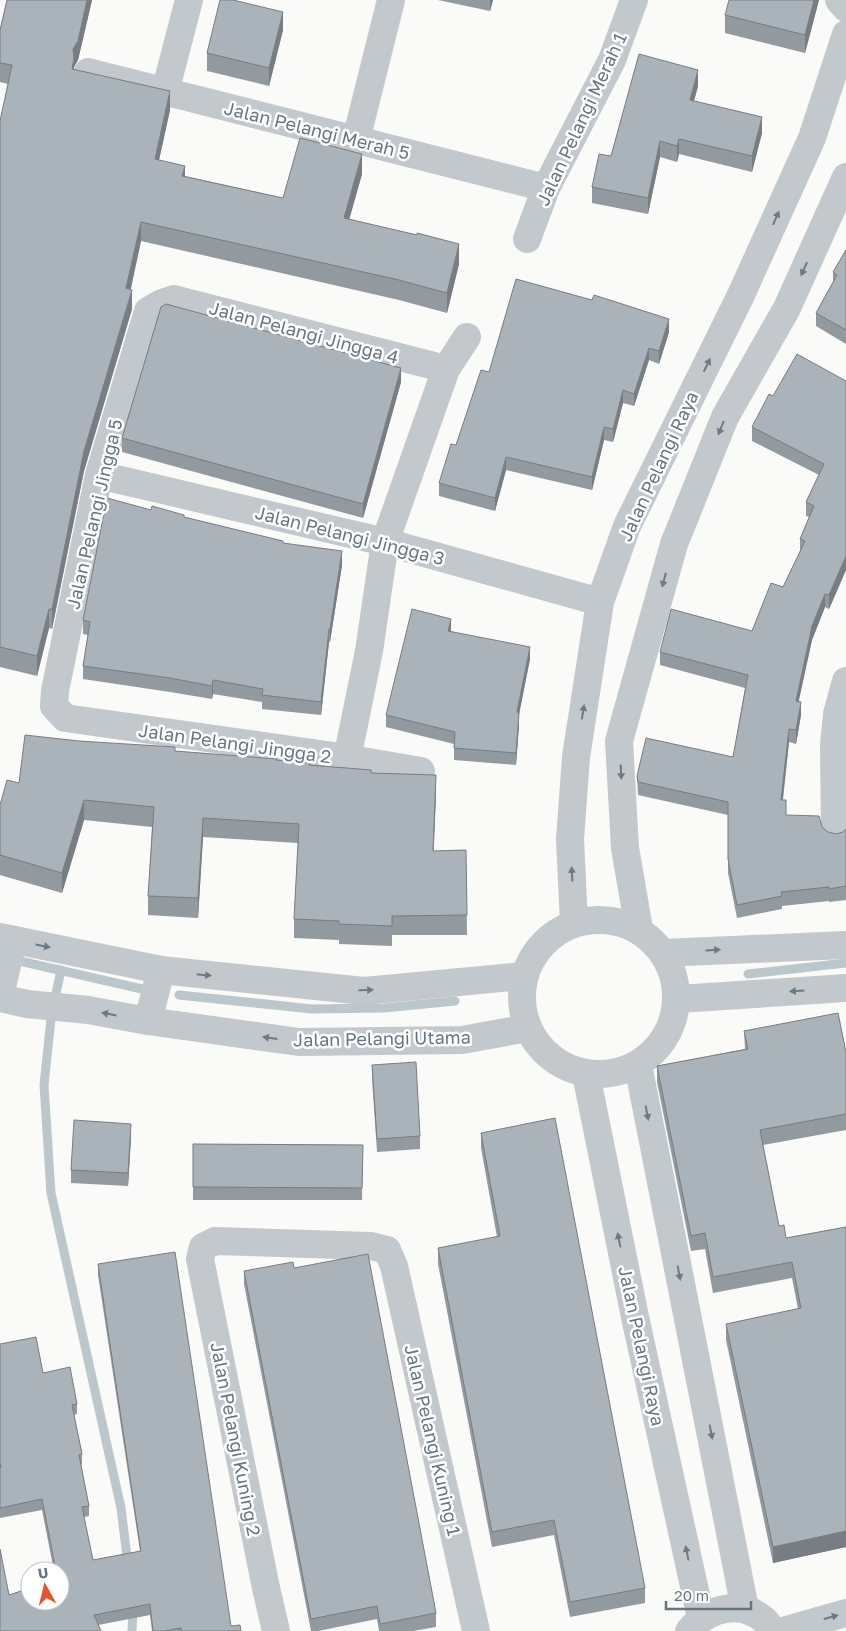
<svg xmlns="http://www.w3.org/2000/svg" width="846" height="1631" viewBox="0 0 846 1631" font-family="'Golos Text',sans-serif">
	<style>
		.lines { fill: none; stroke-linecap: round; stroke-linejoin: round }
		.stream { stroke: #bbc7cb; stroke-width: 9 }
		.minor { stroke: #c3c8cc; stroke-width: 28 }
		.wall { fill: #929a9f }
		.shaded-wall { fill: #777d82 }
		.building { fill: #aab3b9; stroke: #777d82 }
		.oneway { fill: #6a7a87 }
		.labels { text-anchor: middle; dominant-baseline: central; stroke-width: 5; stroke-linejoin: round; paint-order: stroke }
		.street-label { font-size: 18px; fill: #657683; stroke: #fff }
	</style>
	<rect width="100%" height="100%" fill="#fafaf8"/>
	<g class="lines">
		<g class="stream">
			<path d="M11,959l131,30"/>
			<path d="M748,974l98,-11"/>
			<path d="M179,995l133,14 72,-1 71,-7"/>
			<path d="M55,998l6,-28"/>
			<path d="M51,1019l-7,66 7,108 70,315 7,57"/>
			<path d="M132,1631l1,-23"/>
		</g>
		<g class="minor">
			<path d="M839,0l7,8"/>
			<path d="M88,72l458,116"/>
			<path d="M165,92l24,-92"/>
			<path d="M356,140l35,-140"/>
			<path d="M527,239l19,-51 66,-128 22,-60"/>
			<path d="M99,475l286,67 215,60"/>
			<path d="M347,759l22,-108 16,-109 61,-173 21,-32"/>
			<path d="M421,771l-94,-16 -262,-37 -11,-12 1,-15 44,-216 49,-164 14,-8 12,-4 272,70"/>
			<path d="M835,832l-1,-87 3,-31 9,-33"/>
			<circle cx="599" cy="997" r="77"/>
			<path d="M574,923l-4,-84 6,-82 24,-155 27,-76 113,-229 72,-159 34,-104"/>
			<path d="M639,929l-14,-81 -6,-107 55,-197 51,-127 62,-109 59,-131"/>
			<path d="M0,937l161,33 203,21 160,-15"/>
			<path d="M664,953l182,-8"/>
			<path d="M0,995l13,-55"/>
			<path d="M0,998l27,6 61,6 60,11 151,21 163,-2 66,-12"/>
			<path d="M678,999l168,-11"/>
			<path d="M148,1021l13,-51"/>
			<path d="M638,1065l107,544"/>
			<path d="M586,1074l49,243 66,301"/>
			<path d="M276,1631l-10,-43 -66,-329 3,-12 12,-6 156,5 16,4 7,16 82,365"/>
			<path d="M689,1631c18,-22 50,-32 74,-12 4,3 7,8 10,12"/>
			<path d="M783,1631l63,-18"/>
		</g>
	</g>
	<g class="wall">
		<path d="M7,0h85l-14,60 -4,7v2l96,41 -11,50 26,16 98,22 79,-24 -13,45 110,45 -12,49 -48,-13 -258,-59 -10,48 1,20 -48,162 -32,158 -3,-1 -12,48 -37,-9v-546l8,-37 -8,-2v-52z"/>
		<path d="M438,0h55l-3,11z"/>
		<path d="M819,0l-14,53 -80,-20v-18z"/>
		<path d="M283,30l-14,56 -62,-15v-18z"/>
		<path d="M698,86l-4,15 68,32 -10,39 -73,-18 -2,8 -17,-5 -12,57 -56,-11v-16l19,-31z"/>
		<path d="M846,250v94l-30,-18v-13l17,-30v-11z"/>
		<path d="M669,332l-10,32 -10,-4 -15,46 -11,-3 -10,39 -9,-2 -12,50 -86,-20 -11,41 -56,-15v-13l50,-111z"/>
		<path d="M846,381v189l-17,39 -4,-2 -13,33 -14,61 3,14 -5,29 -7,-2 -6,58 3,15 36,12 6,5 8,2 7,-2 3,-3v71l-17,2v-1l-47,5v3l-45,9 -9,-45v-58l-90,-20 -1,-19 96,-19 12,-69 -85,-23v-13l92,-21 31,-44 17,-35v-13l9,-22 -3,-1v-14l13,-27 -67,-34v-14l21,-31z"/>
		<path d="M401,382l-38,136 -241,-66v-14z"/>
		<path d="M151,510l33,7 99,26 59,22 -12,77h-1l-8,73 -59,-6v-7l-49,-8 -1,5 -42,-7 -87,-13v-13l5,-31 -5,-1v-14z"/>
		<path d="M451,631l79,28 -11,54v12l-3,40 -62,-5v-16l-68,-17v-12z"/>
		<path d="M175,751l102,9 94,13 65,21 -3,57 33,-1 1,85h-75v11l-53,-2v-4l-45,-2v-19l4,-76 -95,-6 -5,81 -50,-3v-19l4,-69 -68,-7 -22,73 -62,-18v-70l19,-22z"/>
		<path d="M744,1031l102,21v78l-83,15 16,81 7,12 60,-11v320l-73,16 -47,-223v-16l72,-15 -6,-31 -79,15 -8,-44 -14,2 -34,-169v-16l88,-17z"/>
		<path d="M372,1065l48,71v13l-43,3 -5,-74z"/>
		<path d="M481,1133l164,455v15l-75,14 -16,-82 -62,12 -54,-283v-16l59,-11 -16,-89z"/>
		<path d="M131,1137l-3,49 -57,-3v-13z"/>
		<path d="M193,1144l170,1 -1,55h-169z"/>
		<path d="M98,1264l133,362 10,5h-89l-2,-16 -52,10 -89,-30 51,6v-30h-6l-12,-61 -42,8v-174l43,29 34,31v10l-3,1 8,39v10l-1,1 8,41v10l-5,1 9,43 47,-9 -42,-276z"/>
		<path d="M294,1268l142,345v14l-23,4h-34l-2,-12 -59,12h-7l-67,-347v-13z"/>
	</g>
	<g class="shaded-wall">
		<path d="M87,0h5l-14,60 -4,7v11l-2,11 1,-40z"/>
		<path d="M490,0h3l-3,11z"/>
		<path d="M814,0h5l-14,53v-18z"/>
		<path d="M283,12v18l-14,56v-18z"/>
		<path d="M698,70v16l-8,29v-15z"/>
		<path d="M170,91v19l-15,68v-19z"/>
		<path d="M762,117v16l-10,39v-16z"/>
		<path d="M679,139v15l-2,8v-16z"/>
		<path d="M660,141v16l-12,57v-16z"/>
		<path d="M362,154v20l-18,64v-20z"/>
		<path d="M185,166v20l-3,-10z"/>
		<path d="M141,222v19l-15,67v-20z"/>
		<path d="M459,244v20l-12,49v-20z"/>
		<path d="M132,290v19l-48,162 -32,158v-20l32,-158z"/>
		<path d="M669,319v13l-10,32v-13z"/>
		<path d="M649,348v12l-15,46v-12z"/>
		<path d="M401,368v14l-38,136v-14z"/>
		<path d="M623,390v13l-10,39v-13z"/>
		<path d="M604,427v13l-12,50v-13z"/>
		<path d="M506,457v13l-11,41v-13z"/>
		<path d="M342,551v14l-12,77v-13z"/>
		<path d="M846,556v14l-17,39v-14z"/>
		<path d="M825,594v13l-13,33 -16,74v-13l16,-75z"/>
		<path d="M49,609v19l-12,48v-20z"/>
		<path d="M451,619v12h-3z"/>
		<path d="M329,629v13l-8,73v-13z"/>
		<path d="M530,647v12l-13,66v-13z"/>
		<path d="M213,680v14l-1,5v-13z"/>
		<path d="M801,702v13l-5,29v-14z"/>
		<path d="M519,713v12l-3,40v-12z"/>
		<path d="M789,729v13l-8,71v-13z"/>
		<path d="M436,775v19l-3,76v-19z"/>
		<path d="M84,800v20l-22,73v-20z"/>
		<path d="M203,818v19l-5,81v-20z"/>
		<path d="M131,1124v13l-3,49v-13z"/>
		<path d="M846,1531v16l-73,16v-16z"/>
	</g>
	<g class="building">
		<path d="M7,0h80l-9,41 -5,8 1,10 -2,10 98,22 -15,68 30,7 -3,10 101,22 17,-60 62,16 -18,64 73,17v-2l42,11 -12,49 -48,-13 -258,-58 -15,66 6,2 -48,161 -32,158h-3l-12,47 -37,-9v-526l12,-56 -12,-2v-33z"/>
		<path d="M220,0h13l50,12 -14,56 -62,-15z"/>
		<path d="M729,0h85l-9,35 -80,-20z"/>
		<path d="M639,54l59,16 -8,30 72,17 -10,39 -73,-17 -2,7 -17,-5 -12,57 -56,-11 7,-33 12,2z"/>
		<path d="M846,250v80l-30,-17 21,-38 -4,-3z"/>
		<path d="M516,279l76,21 2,-5 75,24 -10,32 -10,-3 -15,46 -11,-4 -10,39 -9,-2 -12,50 -86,-20 -11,41 -56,-15 12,-39 5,1 25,-75 8,2z"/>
		<path d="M166,304l235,64 -38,136 -241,-66 39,-131z"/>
		<path d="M797,354l49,27v175l-17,39 -4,-1 -13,32 -16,75 5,1 -5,28 -7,-1 -8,71h5v15l33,1 3,11 6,5 8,2 7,-2 3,-3v57l-17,3v-2l-48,5 1,4 -45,9 -9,-46v-57l-90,-20 -1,-6 9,-38 87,19 15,-82 -88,-23 11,-43 81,22 19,-48 12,4 22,-46 -5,-2 14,-33 -8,-4 18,-38 -72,-37 17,-33 4,2z"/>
		<path d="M107,498l44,12 1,-4 32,9v2l99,24v2l59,8 -12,78h-1l-8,73 -59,-7 1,-6 -50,-9 -1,6 -42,-8 -87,-12 7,-44 -7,-2z"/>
		<path d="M412,609l39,10 -3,12 82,16 -13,65 2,1 -3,40 -62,-5 1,-16 -69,-17z"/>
		<path d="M25,735l54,6 96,6v4l102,8 -1,1 34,3 -1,2 62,5v3l65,2 -3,76 33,-1 1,65 -75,1v10l-53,-2v-3l-45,-2 5,-95 -96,-6 -5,80 -50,-2 6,-89 -70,-7 -22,73 -62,-18v-50l7,-25 12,3z"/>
		<path d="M838,1013l8,39v62l-86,16 19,96 5,-1 2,13 60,-11v304l-73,16 -47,-223 75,-16 -9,-46 -79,15 -8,-44 -14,3 -34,-170 91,-17 -4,-18z"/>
		<path d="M416,1062l4,74 -43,3 -5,-74z"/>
		<path d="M555,1118l90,470 -75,14 -16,-82 -62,12 -54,-284 62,-12 -19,-103z"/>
		<path d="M74,1120l57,4 -3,49 -57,-3z"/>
		<path d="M193,1144l170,1 -1,43 -169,-1z"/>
		<path d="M175,1252l56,374 9,-1 1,6h-59l-1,-3 -17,3h-11l-3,-27 -56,11 7,16h-101v-82l9,46 21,-7v13h30v-30h-4l-14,-72 -42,9v-41h1l-1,-5v-118l36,-7 7,36 27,-6 7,37 -5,1 10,49 -3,1 10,51 -7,1 11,53 48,-9 -43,-287z"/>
		<path d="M368,1254l68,359 -56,11 -3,-18 -66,13 -67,-348 49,-9 1,6z"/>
	</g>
	<defs><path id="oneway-solid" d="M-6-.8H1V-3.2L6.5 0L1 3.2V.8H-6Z" transform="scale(1.25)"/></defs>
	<g class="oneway">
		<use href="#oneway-solid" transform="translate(776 218) rotate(-66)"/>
		<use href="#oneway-solid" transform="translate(804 269) rotate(114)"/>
		<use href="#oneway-solid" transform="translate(707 365) rotate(-64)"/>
		<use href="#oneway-solid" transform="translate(721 428) rotate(112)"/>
		<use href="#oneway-solid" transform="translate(664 580) rotate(105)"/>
		<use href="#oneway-solid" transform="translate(583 712) rotate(-81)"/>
		<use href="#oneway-solid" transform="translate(621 772) rotate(87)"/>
		<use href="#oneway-solid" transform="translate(572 874) rotate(-93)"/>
		<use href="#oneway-solid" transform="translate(43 946) rotate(11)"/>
		<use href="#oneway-solid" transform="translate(713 950) rotate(-3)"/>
		<use href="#oneway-solid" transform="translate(204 975) rotate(6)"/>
		<use href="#oneway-solid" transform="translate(366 990) rotate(-1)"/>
		<use href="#oneway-solid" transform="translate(797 991) rotate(176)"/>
		<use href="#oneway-solid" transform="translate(109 1014) rotate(-169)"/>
		<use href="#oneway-solid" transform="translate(270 1038) rotate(-172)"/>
		<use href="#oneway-solid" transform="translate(647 1113) rotate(79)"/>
		<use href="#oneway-solid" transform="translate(619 1240) rotate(-101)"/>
		<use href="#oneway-solid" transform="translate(679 1273) rotate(79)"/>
		<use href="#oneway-solid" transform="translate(711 1432) rotate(79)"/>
		<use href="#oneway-solid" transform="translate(687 1553) rotate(-102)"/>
		<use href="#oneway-solid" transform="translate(831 1617) rotate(-15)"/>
	</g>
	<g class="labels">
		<g class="street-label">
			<text transform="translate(581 119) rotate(-65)">Jalan Pelangi Merah 1</text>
			<text transform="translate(317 130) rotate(14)">Jalan Pelangi Merah 5</text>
			<text transform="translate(304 332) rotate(15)">Jalan Pelangi Jingga 4</text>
			<text transform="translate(658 466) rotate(-65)">Jalan Pelangi Raya</text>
			<text transform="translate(94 514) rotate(-77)">Jalan Pelangi Jingga 5</text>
			<text transform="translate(350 535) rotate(14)">Jalan Pelangi Jingga 3</text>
			<text transform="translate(235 743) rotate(8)">Jalan Pelangi Jingga 2</text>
			<text transform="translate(382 1038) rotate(-1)">Jalan Pelangi Utama</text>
			<text transform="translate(642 1346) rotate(78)">Jalan Pelangi Raya</text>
			<text transform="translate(236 1439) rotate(79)">Jalan Pelangi Kuning 2</text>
			<text transform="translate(433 1440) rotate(77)">Jalan Pelangi Kuning 1</text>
		</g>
	</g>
	<g transform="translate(45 1586) rotate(352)"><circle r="24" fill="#ffffff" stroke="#c1c8cd"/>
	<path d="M0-4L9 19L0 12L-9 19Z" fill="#e4572e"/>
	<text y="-8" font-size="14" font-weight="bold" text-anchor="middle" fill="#657683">U</text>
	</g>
	<path d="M666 1601v8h85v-8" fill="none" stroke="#657683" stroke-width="2.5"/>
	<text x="674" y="1601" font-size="15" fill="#657683" stroke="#ffffff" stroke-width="4" paint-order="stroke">20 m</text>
</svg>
